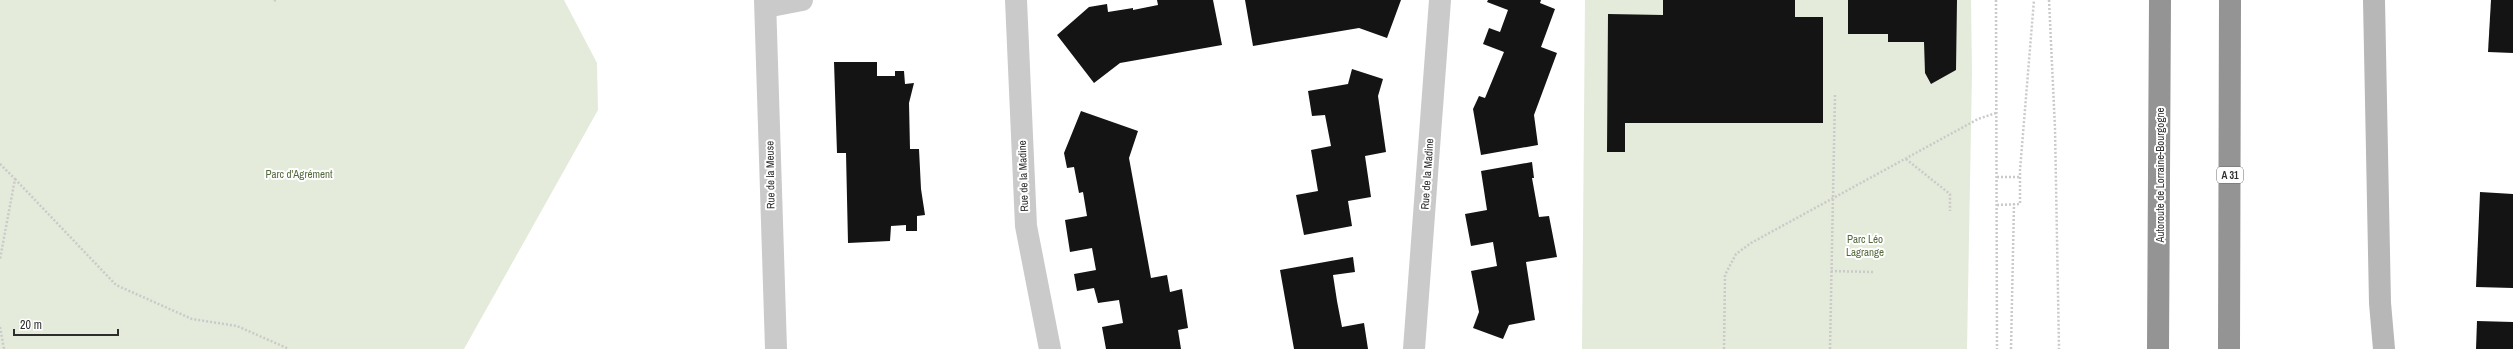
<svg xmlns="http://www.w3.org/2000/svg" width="2513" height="349" viewBox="0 0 2513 349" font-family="'Archivo Narrow',sans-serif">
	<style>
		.green { fill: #e4ebdb }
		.building { fill: #141414 }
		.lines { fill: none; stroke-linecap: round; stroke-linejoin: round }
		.path { stroke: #cacaca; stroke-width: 2.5; stroke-dasharray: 2 2; stroke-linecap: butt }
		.minor { stroke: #cacaca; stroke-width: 22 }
		.secondary { stroke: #b7b7b7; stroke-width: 22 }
		.motorway { stroke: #949494; stroke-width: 22 }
		.labels { text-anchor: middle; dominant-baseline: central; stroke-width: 4; stroke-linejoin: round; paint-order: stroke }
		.shield { fill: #fff; stroke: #6c6c6c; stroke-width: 1 }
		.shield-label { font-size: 10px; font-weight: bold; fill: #2d2d2d }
		.park-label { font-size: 11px; fill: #53693a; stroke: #fff }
		.street-label { font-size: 11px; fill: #2d2d2d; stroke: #fff }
	</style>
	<rect width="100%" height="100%" fill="#fff"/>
	<g class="green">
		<path d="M0,0h564l33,63 1,47 -134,239h-464z"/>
		<path d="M1585,0h386l1,72 -5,277h-385z"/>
	</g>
	<g class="building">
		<path d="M1157,0h56l9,45 -102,18 -26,20 -37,-48 32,-28 18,-3 1,8 25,-4v2l25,-5z"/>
		<path d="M1245,0h156l-14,38 -28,-10 -106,18z"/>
		<path d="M1488,0h53l-1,3 15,6 -14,38 16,6 -23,62 4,30 -57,10 -8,-46 6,-13 6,2 19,-46 -21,-8 6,-16 11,4 8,-22 -21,-8z"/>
		<path d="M1663,0h132v17h28v106h-198v29h-18l1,-138 55,1z"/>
		<path d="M1848,0h109l-1,70 -25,14 -6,-11 -1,-31h-36v-8h-40z"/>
		<path d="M2491,0h22v53l-25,-1z"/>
		<path d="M834,62h43v14h18v-5h9l1,13 9,-1 -5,20 1,46h9l2,40 4,26 -8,1v15h-11v-6l-15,1 -1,15 -42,2 -2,-90h-9z"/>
		<path d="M1352,69l31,10 -5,17 8,56 -21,4 6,41 -23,4 4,25 -48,9 -8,-40 22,-4 -7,-41 20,-4 -6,-31 -13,1 -4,-25 40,-7z"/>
		<path d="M1081,111l57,20 -9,27 22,120 16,-3 3,17 12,-3 6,39 -10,2 3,19h-75l-4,-22 21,-4 -4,-23 -21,3 -4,-15 -17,3 -3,-17 22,-4 -4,-22 -22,4 -5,-32 22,-4 -4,-24 -4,1 -5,-26 -7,1 -3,-15z"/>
		<path d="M1532,162l2,16h-2l7,39 10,-1 8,41 -31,5 9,58 -26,5 -6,14 -30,-11 6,-16 -8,-41 26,-5 -4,-24 -22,4 -6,-32 22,-4 -6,-39z"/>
		<path d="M2480,192l33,2v94l-37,-1z"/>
		<path d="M1353,257l2,15 -22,3 4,26 5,26 22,-4 4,26h-74l-14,-79z"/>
		<path d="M2477,321l36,1v27h-37z"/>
	</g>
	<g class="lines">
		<g class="path">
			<path d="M274,0l2,1"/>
			<path d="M1996,0l1,349"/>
			<path d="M2049,0l6,128 4,221"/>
			<path d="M1906,159l44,35v17"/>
			<path d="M0,164l15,15 -15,80"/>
			<path d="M1997,177h23"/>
			<path d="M15,179l101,106 76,34 45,7 52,23"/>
			<path d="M1997,205l23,-1v-34l14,-170"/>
			<path d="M1831,271l42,1"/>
			<path d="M0,327l4,22"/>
			<path d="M1724,349l1,-74 11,-21 15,-11 227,-124 18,-6"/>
			<path d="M1830,349l5,-254"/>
			<path d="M2011,349l3,-145"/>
		</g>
		<g class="minor">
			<path d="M765,0l11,349"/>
			<path d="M1016,0l10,226 24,123"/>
			<path d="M766,7l36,-7"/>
			<path d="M1414,349l26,-349"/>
		</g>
		<path class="secondary" d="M2374,0l6,303 4,46"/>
		<g class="motorway">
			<path d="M2158,349l2,-349"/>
			<path d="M2229,349l1,-349"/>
		</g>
	</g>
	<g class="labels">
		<rect class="shield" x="2217" y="167" width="26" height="16" rx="3"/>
		<g class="shield-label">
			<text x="2230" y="175">A 31</text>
		</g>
		<g class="park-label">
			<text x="299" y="174">Parc d'Agrément</text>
			<text x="1865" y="239">Parc Léo<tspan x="1865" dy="13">Lagrange</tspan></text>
		</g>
		<g class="street-label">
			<text transform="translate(1427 174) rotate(-86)">Rue de la Madine</text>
			<text transform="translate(770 175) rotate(-91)">Rue de la Meuse</text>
			<text transform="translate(2160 175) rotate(-90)">Autoroute de Lorraine-Bourgogne</text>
			<text transform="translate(1023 176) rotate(-92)">Rue de la Madine</text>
		</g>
	</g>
	<path d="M14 329v6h104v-6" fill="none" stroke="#2d2d2d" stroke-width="2"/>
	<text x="20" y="329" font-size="12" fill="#2d2d2d" stroke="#ffffff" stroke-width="3" paint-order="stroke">20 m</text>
</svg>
